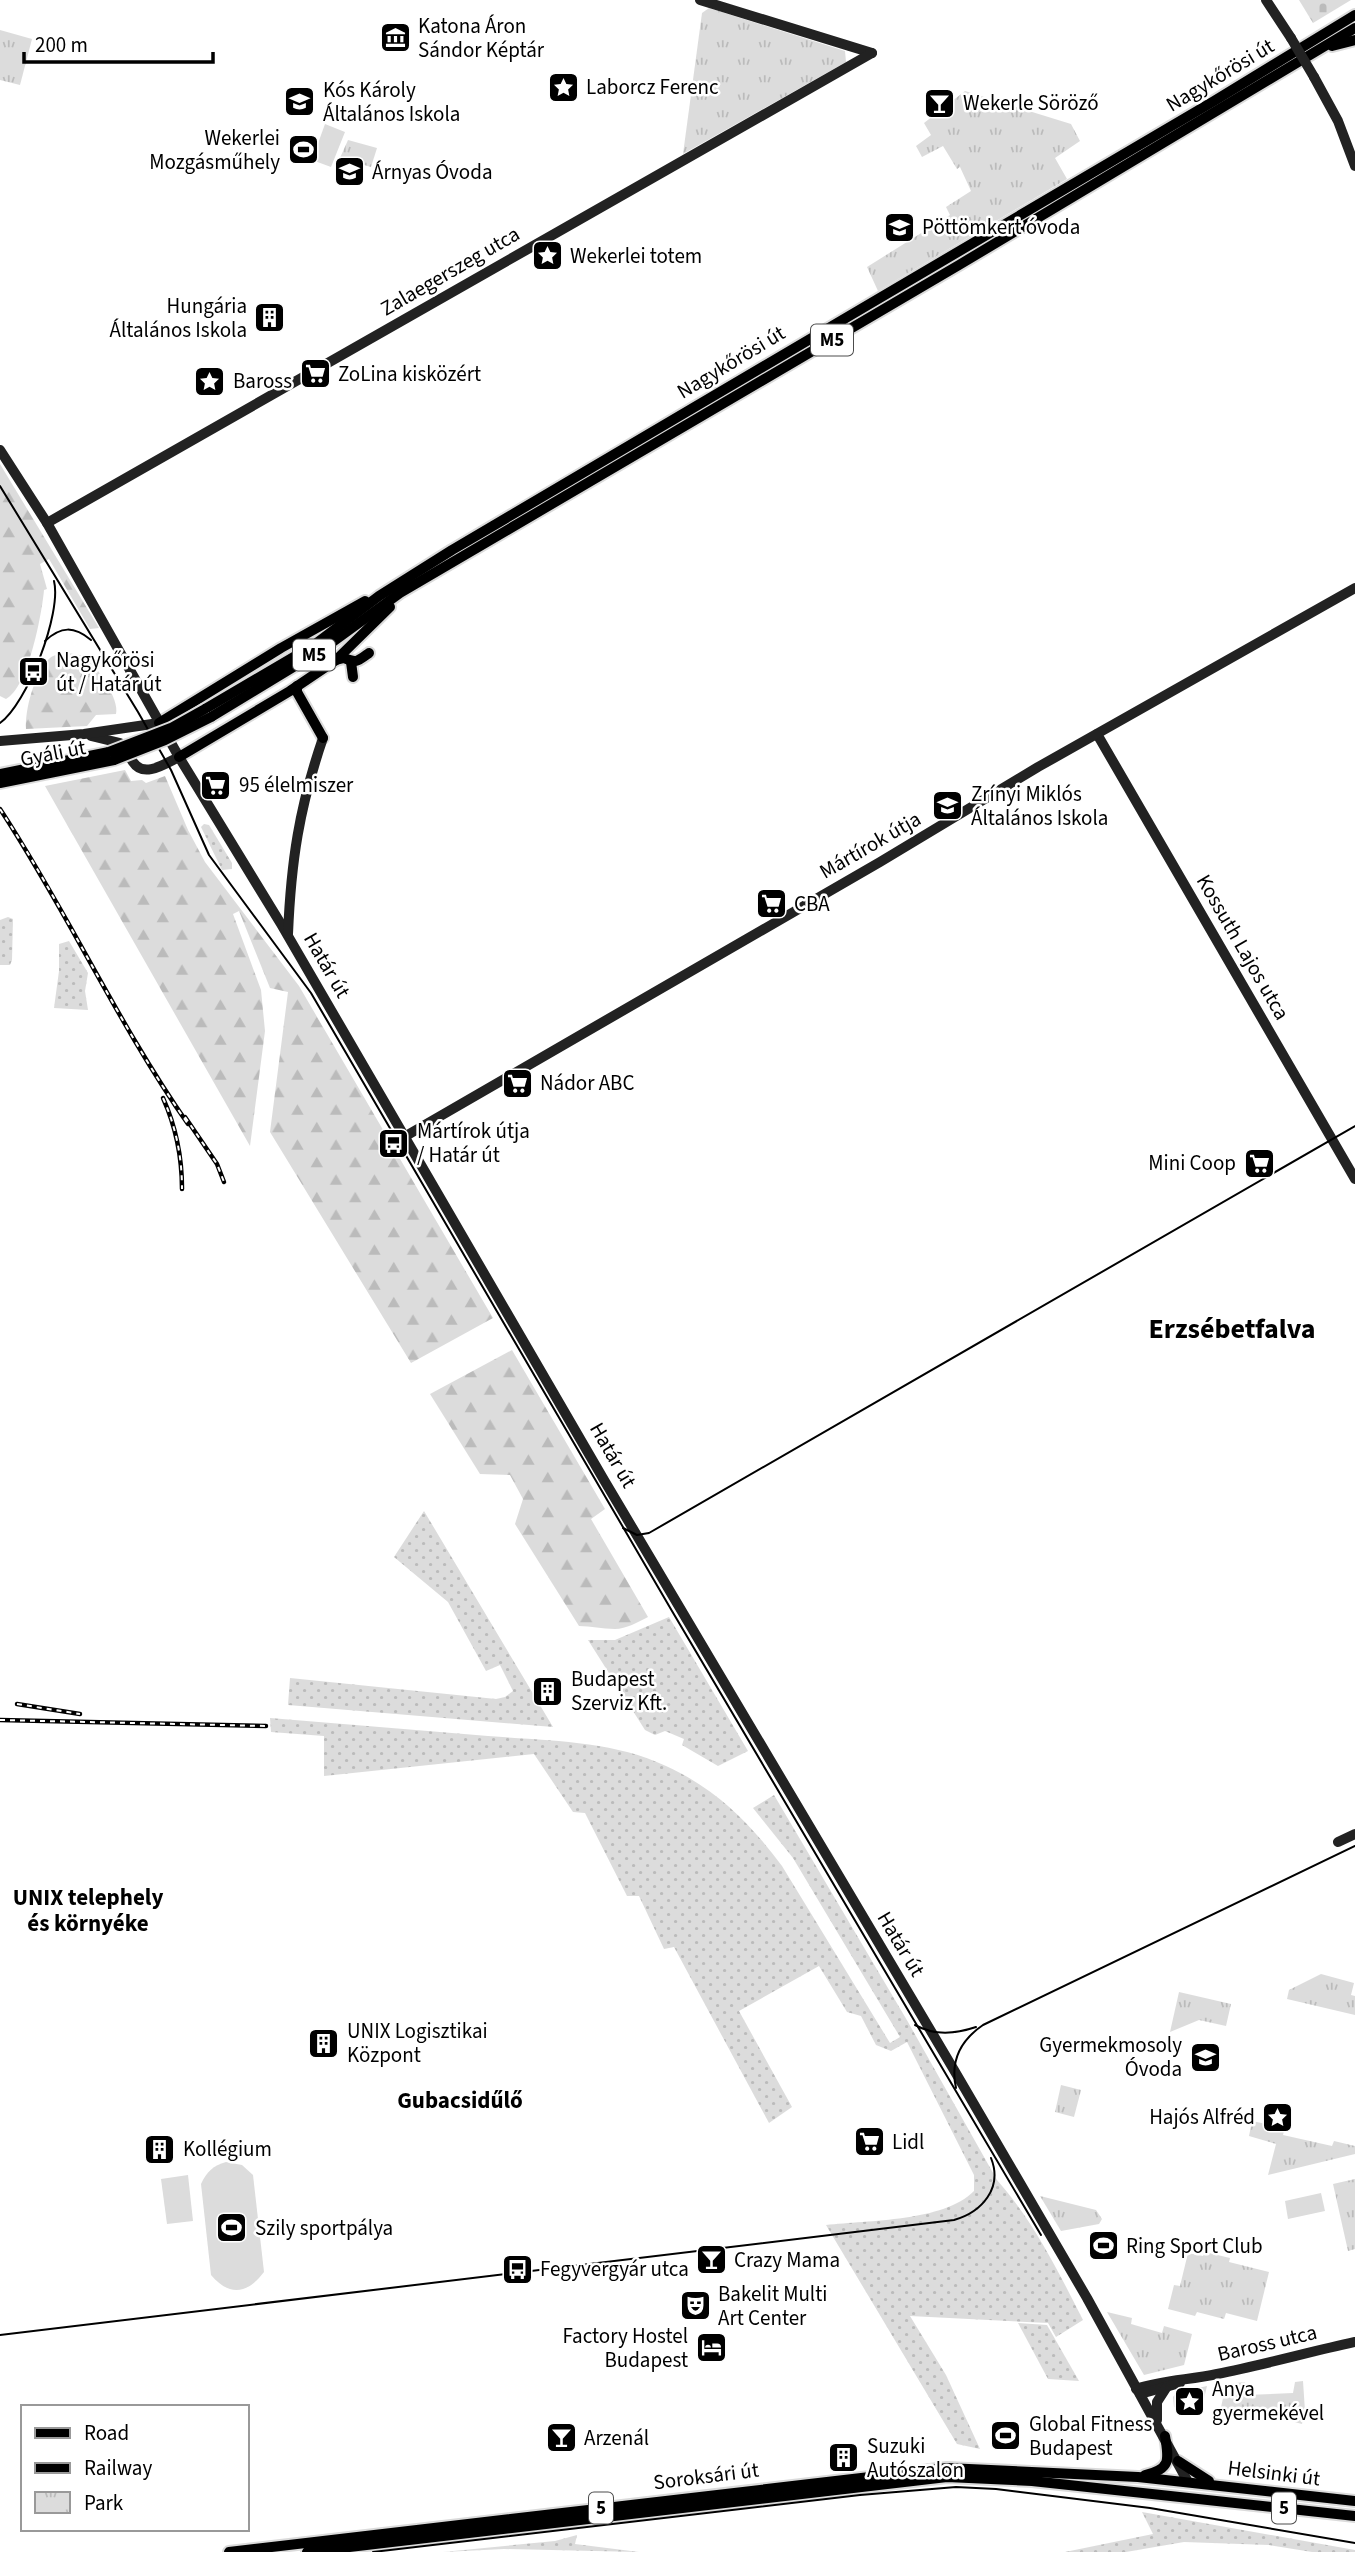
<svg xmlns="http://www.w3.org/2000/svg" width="1355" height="2552" viewBox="0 0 1355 2552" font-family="'Source Sans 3',sans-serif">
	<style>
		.grass { fill: url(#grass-dots) }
		.forest { fill: url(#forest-firs) }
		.cemetery { fill: url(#cemetery-stones) }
		.park { fill: url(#park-tufts) }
		.pitch { fill: #dcdcdc }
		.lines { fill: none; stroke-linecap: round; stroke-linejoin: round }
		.primary-casing { stroke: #dbdbdb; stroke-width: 14 }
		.secondary { stroke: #222; stroke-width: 10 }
		.primary { stroke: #000; stroke-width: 10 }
		.tram { stroke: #000; stroke-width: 2 }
		.rail-casing { stroke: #000; stroke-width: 4.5 }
		.rail { stroke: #fff; stroke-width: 2; stroke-dasharray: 5; stroke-linecap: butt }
		.primary-bridge-casing { stroke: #dbdbdb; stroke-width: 14; stroke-linecap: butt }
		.secondary-bridge { stroke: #222; stroke-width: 10 }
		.primary-bridge { stroke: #000; stroke-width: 10 }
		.labels { text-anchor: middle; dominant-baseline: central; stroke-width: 5; stroke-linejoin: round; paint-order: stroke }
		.shield { fill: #fff; stroke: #4c4c4c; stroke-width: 2 }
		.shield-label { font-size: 19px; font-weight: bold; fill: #000 }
		.poi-label { font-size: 21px; fill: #000; stroke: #fff; text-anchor: start }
		.street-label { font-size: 21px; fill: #000; stroke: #fff }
		.neighbourhood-label { font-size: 23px; font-weight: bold; fill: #000; stroke: #fff }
		.district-label { font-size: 28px; font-weight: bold; fill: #000; stroke: #fff }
	</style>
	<defs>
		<pattern id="grass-dots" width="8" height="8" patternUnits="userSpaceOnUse" patternTransform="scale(1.75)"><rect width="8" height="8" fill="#dcdcdc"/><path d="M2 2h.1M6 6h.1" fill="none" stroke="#bbb" stroke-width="1.8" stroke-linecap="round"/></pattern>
		<pattern id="forest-firs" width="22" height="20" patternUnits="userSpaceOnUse" patternTransform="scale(1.75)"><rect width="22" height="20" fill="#dcdcdc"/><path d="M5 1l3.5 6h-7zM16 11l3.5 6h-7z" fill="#bbb"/></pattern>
		<pattern id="cemetery-stones" width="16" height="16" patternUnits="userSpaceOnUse" patternTransform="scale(1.75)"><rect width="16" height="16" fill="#dcdcdc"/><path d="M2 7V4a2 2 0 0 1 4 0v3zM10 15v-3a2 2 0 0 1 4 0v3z" fill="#bbb"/></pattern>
		<pattern id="park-tufts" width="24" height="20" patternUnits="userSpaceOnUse" patternTransform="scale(1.75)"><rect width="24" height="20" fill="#dcdcdc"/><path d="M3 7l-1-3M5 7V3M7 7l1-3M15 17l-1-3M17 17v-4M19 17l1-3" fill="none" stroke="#bbb"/></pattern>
	</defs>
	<rect width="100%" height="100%" fill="#fff"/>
	<g class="grass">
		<path d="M204,824l5,1 23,38v6l-10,1 -21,-43z"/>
		<path d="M8,917l5,2 -1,41 -2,5h-10v-45z"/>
		<path d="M69,941l19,32 -3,18 3,19 -34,-2 5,-37v-27z"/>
		<path d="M424,1511l129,216 -265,-22 2,-27 206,21 9,-2 8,-6 -13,-26 -14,6 -38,-69 -54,-45z"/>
		<path d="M669,1617l79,134 -30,15 -36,-21 2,-6 -19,-8 -10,4 -10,-5 -57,-90h27z"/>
		<path d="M270,1718c73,6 146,12 218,18 60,5 123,4 178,30 49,22 85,58 116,100l108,177 10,-6 -107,-179 -40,-50 21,-13 134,227 89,158c37,42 61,91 86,140l-27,17 -8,-14 -138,-7 36,59 34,74 -23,-5 -131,-219c43,-5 117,-3 148,-34v-16l-67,-133 -16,9 -15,-6 -15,-29 -14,-4 -28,-46 -80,45 53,96 -23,16 -95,-176 -10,2 -25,-53h-12l-42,-83 -12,-1 -39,-58 -210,22v-40l-53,-4z"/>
		<path d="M1018,2323l29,2 32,56 -31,-2z"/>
		<path d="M1142,2512l213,38v2h-43l-43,-7 -85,-3 -58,10h-61l88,-18z"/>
		<path d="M577,2535l-2,9 64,8 -135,-3 -61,3 112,-11z"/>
	</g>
	<g class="forest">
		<path d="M0,464l99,164 -9,1 -41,-70 -9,5 7,25 -3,1c-2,24 -16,98 -38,109l-6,-3z"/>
		<path d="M68,653c5,1 12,1 16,4 13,8 36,43 32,57l-20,1 -9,11 -61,3c-1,-20 8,-53 22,-69 5,-6 12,-6 20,-7z"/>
		<path d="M125,770l6,11 11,-1 4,3 19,-7 23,54 17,32 94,124 194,332 -82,45 -141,-231 18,-140 -18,-4 -31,-77 -6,3 28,76 4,41 -15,115 -205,-360z"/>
		<path d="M512,1350l93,159 -14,10 57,98c-10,5 -22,12 -33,12 -13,0 -24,-3 -36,-3l-64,-102 8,-25 -13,-24 -30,-1 -50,-80z"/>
	</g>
	<path class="cemetery" d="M1299,0h52l-38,23z"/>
	<g class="park">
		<path d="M709,8l136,43 1,11 -163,92 19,-141z"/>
		<path d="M0,30l32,9 -12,46 -20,-5z"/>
		<path d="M965,91l106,33 9,17 -25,17 12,21 -189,112 -11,-24 83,-52 -4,-8 25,-16 -11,-24 -3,2 -14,-23 -21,11 -6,-11 15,-11 -7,-12z"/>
		<path d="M348,140l29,8 -6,19 -31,-9z"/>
		<path d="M1321,1974l33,9 -3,12 4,1v19l-68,-16 2,-9z"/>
		<path d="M1179,1992l52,12 -5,22 -27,-6 -29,12z"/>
		<path d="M1061,2085l20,5 -7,27 -19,-5z"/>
		<path d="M1252,2121l19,4v3l13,3 -1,4 49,11 2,-5 21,5v8l-87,21 8,-31 -27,-8z"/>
		<path d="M1355,2179v70l-7,2 -15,-67z"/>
		<path d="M1040,2196l56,14 6,9 -3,5 -38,7z"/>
		<path d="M1205,2252l25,6 -1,4 40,10 -12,49 -31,-8 -2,6 -27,-7 -2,4 -27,-7 6,-24 6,1 8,-33 15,3z"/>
		<path d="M1107,2312l25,6 -1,6 31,9 2,-7 28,8 -8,31 -40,10z"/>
		<path d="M1303,2381l2,30 -3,13 -26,-7 -1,4 -28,-7 -1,5 -26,-7 6,-28 19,-2 1,13 47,-2 2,-11z"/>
		<path d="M1207,2386l-7,29 -26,-8 -1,-10 3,-4z"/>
	</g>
	<g class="pitch">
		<path d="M325,124l20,8 -14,35 -19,-7z"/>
		<path d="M226,2162l16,3 11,10 11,97c-17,22 -34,25 -53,3l-10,-91c6,-13 12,-18 25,-22z"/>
		<path d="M188,2175l5,46 -26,3 -6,-45z"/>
		<path d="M1321,2193l4,18 -37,8 -3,-18z"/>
	</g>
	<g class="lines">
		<defs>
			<g id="primary">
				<path d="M1332,46l23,-6"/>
				<path d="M336,660l8,-2c13,5 13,4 25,-5"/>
				<path d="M351,662l2,15"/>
				<path d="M297,686v6l26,46"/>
				<path d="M205,709l109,-64 65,-49 73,-46 762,-449 141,-86"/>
				<path d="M211,717l112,-68 77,-56 559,-328 396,-237"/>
				<path d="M159,723l122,-75 84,-47"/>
				<path d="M179,757l111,-66 46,-31 54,-53"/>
				<path d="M0,774l109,-22"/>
				<path d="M0,783l114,-23"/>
				<path d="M1178,2461l31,20"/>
				<path d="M1145,2475c26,-6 24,-15 20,-39"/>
				<path d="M229,2552l718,-84 191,9 217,24"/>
				<path d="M307,2552l640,-75 85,4 323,35"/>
			</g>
		</defs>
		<use href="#primary" class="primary-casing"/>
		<g class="secondary">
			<path d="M700,0l172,53"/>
			<path d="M1266,0l25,38"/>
			<path d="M1314,77l24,44 17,45"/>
			<path d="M0,450l47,73 132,234 102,167 323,556 350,590 133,228 101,184"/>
			<path d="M47,523l825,-470"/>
			<path d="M1097,734l258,445"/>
			<path d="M91,736l29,7c6,6 8,12 13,19 11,17 33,1 46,-5"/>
			<path d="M0,741l84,-7 75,-11"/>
			<path d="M288,934c3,-72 11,-126 35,-196"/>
			<path d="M404,1137l476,-275 158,-95 317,-179"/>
			<path d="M1338,1842l17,-8"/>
			<path d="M1136,2389c27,-9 54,-9 81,-15 46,-9 92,-22 138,-32"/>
			<path d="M1140,2394l40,-11"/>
			<path d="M1157,2420v-18l9,-14"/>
		</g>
		<use href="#primary" class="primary"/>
		<g class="tram">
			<path d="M0,486l138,226 33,58 38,85 102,138 361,618 369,624"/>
			<path d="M45,641c16,-15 29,-15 46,-1"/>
			<path d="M0,723c27,-19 62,-110 54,-142"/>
			<path d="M623,1528l14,7 12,-2 706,-407"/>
			<path d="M915,2025c20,11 40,9 61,2"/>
			<path d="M956,2088c-6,-27 5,-48 27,-63l372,-179"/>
			<path d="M0,2335l954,-115c28,-8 49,-32 37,-62"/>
			<path d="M373,2552l487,-57 96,-8 40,2 154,19 205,35"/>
		</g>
		<defs>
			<g id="rail">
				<path d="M0,809c67,102 118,215 188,315"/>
				<path d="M163,1098c13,29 19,59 19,91"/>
				<path d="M185,1117l32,47 7,18"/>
				<path d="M17,1704l63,10"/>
				<path d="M0,1720l266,6"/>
			</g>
		</defs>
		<use href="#rail" class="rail-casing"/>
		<use href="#rail" class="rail"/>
		<defs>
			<g id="primary-bridge">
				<path d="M109,752l62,-24 34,-19"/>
				<path d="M114,760l51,-20 46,-23"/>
			</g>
		</defs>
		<use href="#primary-bridge" class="primary-bridge-casing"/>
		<path class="secondary-bridge" d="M1291,38l23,39"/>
		<use href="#primary-bridge" class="primary-bridge"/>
	</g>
	<defs>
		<symbol id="museum-square" viewBox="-11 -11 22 22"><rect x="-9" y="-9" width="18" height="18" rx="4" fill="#000" stroke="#fff"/><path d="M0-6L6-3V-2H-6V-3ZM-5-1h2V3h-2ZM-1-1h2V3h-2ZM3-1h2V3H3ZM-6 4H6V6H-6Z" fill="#fff"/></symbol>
		<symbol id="sight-square" viewBox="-11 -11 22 22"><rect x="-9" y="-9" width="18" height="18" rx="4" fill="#000" stroke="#fff"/><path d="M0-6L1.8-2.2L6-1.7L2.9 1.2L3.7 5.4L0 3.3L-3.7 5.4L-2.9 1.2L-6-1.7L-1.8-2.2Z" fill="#fff"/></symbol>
		<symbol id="school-square" viewBox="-11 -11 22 22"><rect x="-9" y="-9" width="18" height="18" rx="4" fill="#000" stroke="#fff"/><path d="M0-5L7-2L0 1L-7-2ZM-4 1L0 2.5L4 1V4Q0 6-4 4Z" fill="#fff"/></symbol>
		<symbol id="bar-square" viewBox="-11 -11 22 22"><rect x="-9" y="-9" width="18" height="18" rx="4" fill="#000" stroke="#fff"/><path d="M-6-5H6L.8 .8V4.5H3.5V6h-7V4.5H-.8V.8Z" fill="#fff"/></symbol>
		<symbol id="stadium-square" viewBox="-11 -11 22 22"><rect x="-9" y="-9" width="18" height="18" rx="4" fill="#000" stroke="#fff"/><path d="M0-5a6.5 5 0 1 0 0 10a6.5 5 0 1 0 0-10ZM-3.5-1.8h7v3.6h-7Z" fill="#fff"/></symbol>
		<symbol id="building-square" viewBox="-11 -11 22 22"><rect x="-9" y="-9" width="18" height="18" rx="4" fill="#000" stroke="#fff"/><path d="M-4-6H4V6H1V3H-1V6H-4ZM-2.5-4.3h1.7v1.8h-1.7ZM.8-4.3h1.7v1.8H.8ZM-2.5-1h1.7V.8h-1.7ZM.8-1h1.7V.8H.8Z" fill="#fff"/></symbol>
		<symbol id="supermarket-square" viewBox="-11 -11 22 22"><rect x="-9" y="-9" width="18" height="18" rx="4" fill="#000" stroke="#fff"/><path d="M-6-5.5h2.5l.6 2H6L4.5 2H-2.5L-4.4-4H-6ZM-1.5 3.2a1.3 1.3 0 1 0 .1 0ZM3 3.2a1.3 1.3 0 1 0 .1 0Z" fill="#fff"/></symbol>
		<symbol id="bus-square" viewBox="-11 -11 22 22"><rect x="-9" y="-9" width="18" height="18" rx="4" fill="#000" stroke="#fff"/><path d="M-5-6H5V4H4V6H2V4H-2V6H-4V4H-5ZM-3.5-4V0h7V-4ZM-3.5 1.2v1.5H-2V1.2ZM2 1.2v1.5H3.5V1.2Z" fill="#fff"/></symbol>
		<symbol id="theatre-square" viewBox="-11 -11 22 22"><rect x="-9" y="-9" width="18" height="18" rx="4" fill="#000" stroke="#fff"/><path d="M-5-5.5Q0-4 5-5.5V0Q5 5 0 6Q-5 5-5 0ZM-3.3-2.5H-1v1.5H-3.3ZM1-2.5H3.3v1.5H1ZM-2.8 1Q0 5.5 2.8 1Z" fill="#fff"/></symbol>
		<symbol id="hotel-square" viewBox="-11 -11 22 22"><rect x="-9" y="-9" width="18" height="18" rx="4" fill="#000" stroke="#fff"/><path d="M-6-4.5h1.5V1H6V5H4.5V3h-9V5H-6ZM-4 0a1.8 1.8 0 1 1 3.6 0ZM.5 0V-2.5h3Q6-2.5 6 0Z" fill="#fff"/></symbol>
	</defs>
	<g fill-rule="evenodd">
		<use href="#museum-square" x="378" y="20" width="35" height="35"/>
		<use href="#sight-square" x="546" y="70" width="35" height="35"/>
		<use href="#school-square" x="282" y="84" width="35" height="35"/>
		<use href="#bar-square" x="922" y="86" width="35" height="35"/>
		<use href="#stadium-square" x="286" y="132" width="35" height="35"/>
		<use href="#school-square" x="332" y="154" width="35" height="35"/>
		<use href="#school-square" x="882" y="210" width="35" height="35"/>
		<use href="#sight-square" x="530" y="238" width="35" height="35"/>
		<use href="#building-square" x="252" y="300" width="35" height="35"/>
		<use href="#supermarket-square" x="298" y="356" width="35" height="35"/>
		<use href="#sight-square" x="192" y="364" width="35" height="35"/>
		<use href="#bus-square" x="16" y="654" width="35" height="35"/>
		<use href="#supermarket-square" x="198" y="768" width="35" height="35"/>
		<use href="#school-square" x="930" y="788" width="35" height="35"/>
		<use href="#supermarket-square" x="754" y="886" width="35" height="35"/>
		<use href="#supermarket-square" x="500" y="1066" width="35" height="35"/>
		<use href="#bus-square" x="376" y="1126" width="35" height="35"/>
		<use href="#supermarket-square" x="1242" y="1146" width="35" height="35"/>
		<use href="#building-square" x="530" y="1674" width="35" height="35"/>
		<use href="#building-square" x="306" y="2026" width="35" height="35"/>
		<use href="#school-square" x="1188" y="2040" width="35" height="35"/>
		<use href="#sight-square" x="1260" y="2100" width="35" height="35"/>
		<use href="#supermarket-square" x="852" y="2124" width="35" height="35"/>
		<use href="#building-square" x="142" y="2132" width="35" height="35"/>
		<use href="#stadium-square" x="214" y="2210" width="35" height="35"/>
		<use href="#stadium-square" x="1086" y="2228" width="35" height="35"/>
		<use href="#bar-square" x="694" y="2242" width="35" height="35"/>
		<use href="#bus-square" x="500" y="2252" width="35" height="35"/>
		<use href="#theatre-square" x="678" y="2288" width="35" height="35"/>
		<use href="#hotel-square" x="694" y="2330" width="35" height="35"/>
		<use href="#sight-square" x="1172" y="2384" width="35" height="35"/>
		<use href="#stadium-square" x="988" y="2418" width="35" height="35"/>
		<use href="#bar-square" x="544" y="2420" width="35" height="35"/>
		<use href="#building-square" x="826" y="2440" width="35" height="35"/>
	</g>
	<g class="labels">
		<g class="shield">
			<rect x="811" y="324.5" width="42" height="31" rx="5"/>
			<rect x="293" y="639.5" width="42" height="31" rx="5"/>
			<rect x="589" y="2492.5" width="24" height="31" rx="5"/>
			<rect x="1272" y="2492.5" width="24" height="31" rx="5"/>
		</g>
		<g class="shield-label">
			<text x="832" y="340">M5</text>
			<text x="314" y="655">M5</text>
			<text x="601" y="2508">5</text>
			<text x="1284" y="2508">5</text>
		</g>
		<g class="poi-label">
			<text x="418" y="26">Katona Áron<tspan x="418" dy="24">Sándor Képtár</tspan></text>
			<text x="586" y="87">Laborcz Ferenc</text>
			<text x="323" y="90">Kós Károly<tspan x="323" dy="24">Általános Iskola</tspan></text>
			<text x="963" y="103">Wekerle Söröző</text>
			<text x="280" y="138" text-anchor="end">Wekerlei<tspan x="280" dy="24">Mozgásműhely</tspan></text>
			<text x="372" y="172">Árnyas Óvoda</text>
			<text x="922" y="227">Pöttömkert óvoda</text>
			<text x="570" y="256">Wekerlei totem</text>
			<text x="247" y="306" text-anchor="end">Hungária<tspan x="247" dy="24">Általános Iskola</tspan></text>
			<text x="338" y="374">ZoLina kisközért</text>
			<text x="233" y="381">Baross</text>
			<text x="56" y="660">Nagykőrösi<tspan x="56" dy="24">út / Határ út</tspan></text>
			<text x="239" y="785">95 élelmiszer</text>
			<text x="971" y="794">Zrínyi Miklós<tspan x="971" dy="24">Általános Iskola</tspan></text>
			<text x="794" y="904">CBA</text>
			<text x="540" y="1083">Nádor ABC</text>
			<text x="417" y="1131">Mártírok útja<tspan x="417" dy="24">/ Határ út</tspan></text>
			<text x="1236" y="1163" text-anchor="end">Mini Coop</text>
			<text x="571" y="1679">Budapest<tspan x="571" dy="24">Szerviz Kft.</tspan></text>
			<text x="347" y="2031">UNIX Logisztikai<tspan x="347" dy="24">Központ</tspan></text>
			<text x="1182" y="2045" text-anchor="end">Gyermekmosoly<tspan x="1182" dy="24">Óvoda</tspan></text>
			<text x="1255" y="2117" text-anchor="end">Hajós Alfréd</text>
			<text x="892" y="2142">Lidl</text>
			<text x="183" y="2149">Kollégium</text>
			<text x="255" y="2228">Szily sportpálya</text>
			<text x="1126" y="2246">Ring Sport Club</text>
			<text x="734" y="2260">Crazy Mama</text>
			<text x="540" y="2269">Fegyvergyár utca</text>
			<text x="718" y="2294">Bakelit Multi<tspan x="718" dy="24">Art Center</tspan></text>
			<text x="688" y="2336" text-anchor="end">Factory Hostel<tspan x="688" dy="24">Budapest</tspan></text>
			<text x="1212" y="2389">Anya<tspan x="1212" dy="24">gyermekével</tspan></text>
			<text x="1029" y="2424">Global Fitness<tspan x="1029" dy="24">Budapest</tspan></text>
			<text x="584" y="2438">Arzenál</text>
			<text x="867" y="2446">Suzuki<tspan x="867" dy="24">Autószalon</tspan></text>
		</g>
		<g class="street-label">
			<text transform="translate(1220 75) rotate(-31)">Nagykőrösi út</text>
			<text transform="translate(450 271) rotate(-30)">Zalaegerszeg utca</text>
			<text transform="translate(731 362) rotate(-31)">Nagykőrösi út</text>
			<text transform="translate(53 753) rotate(-11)">Gyáli út</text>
			<text transform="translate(870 845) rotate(-30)">Mártírok útja</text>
			<text transform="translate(1243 947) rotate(60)">Kossuth Lajos utca</text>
			<text transform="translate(327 965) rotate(60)">Határ út</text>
			<text transform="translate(613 1455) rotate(60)">Határ út</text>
			<text transform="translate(901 1944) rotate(59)">Határ út</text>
			<text transform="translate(1267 2343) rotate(-13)">Baross utca</text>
			<text transform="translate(1274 2473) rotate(7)">Helsinki út</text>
			<text transform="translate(706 2476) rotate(-7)">Soroksári út</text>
		</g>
		<g class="neighbourhood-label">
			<text x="88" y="1897">UNIX telephely<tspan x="88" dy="26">és környéke</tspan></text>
			<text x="460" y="2100">Gubacsidűlő</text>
		</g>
		<g class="district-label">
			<text x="1232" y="1329">Erzsébetfalva</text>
		</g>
	</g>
	<rect x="21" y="2405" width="228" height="126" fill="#ffffff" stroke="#999999" stroke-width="2"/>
	<rect x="35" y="2428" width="35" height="10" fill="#000000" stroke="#999999" stroke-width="2"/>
	<text x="84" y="2440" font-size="21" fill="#000000">Road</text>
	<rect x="35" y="2463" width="35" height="10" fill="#000000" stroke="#999999" stroke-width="2"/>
	<text x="84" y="2475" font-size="21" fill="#000000">Railway</text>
	<rect x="35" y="2492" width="35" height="21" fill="url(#park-tufts)" stroke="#999999" stroke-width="2"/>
	<text x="84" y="2510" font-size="21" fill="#000000">Park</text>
	<path d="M24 52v10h189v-10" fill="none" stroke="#000000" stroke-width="3.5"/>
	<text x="35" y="52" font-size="21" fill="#000000" stroke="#ffffff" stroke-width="5" paint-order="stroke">200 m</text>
</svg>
